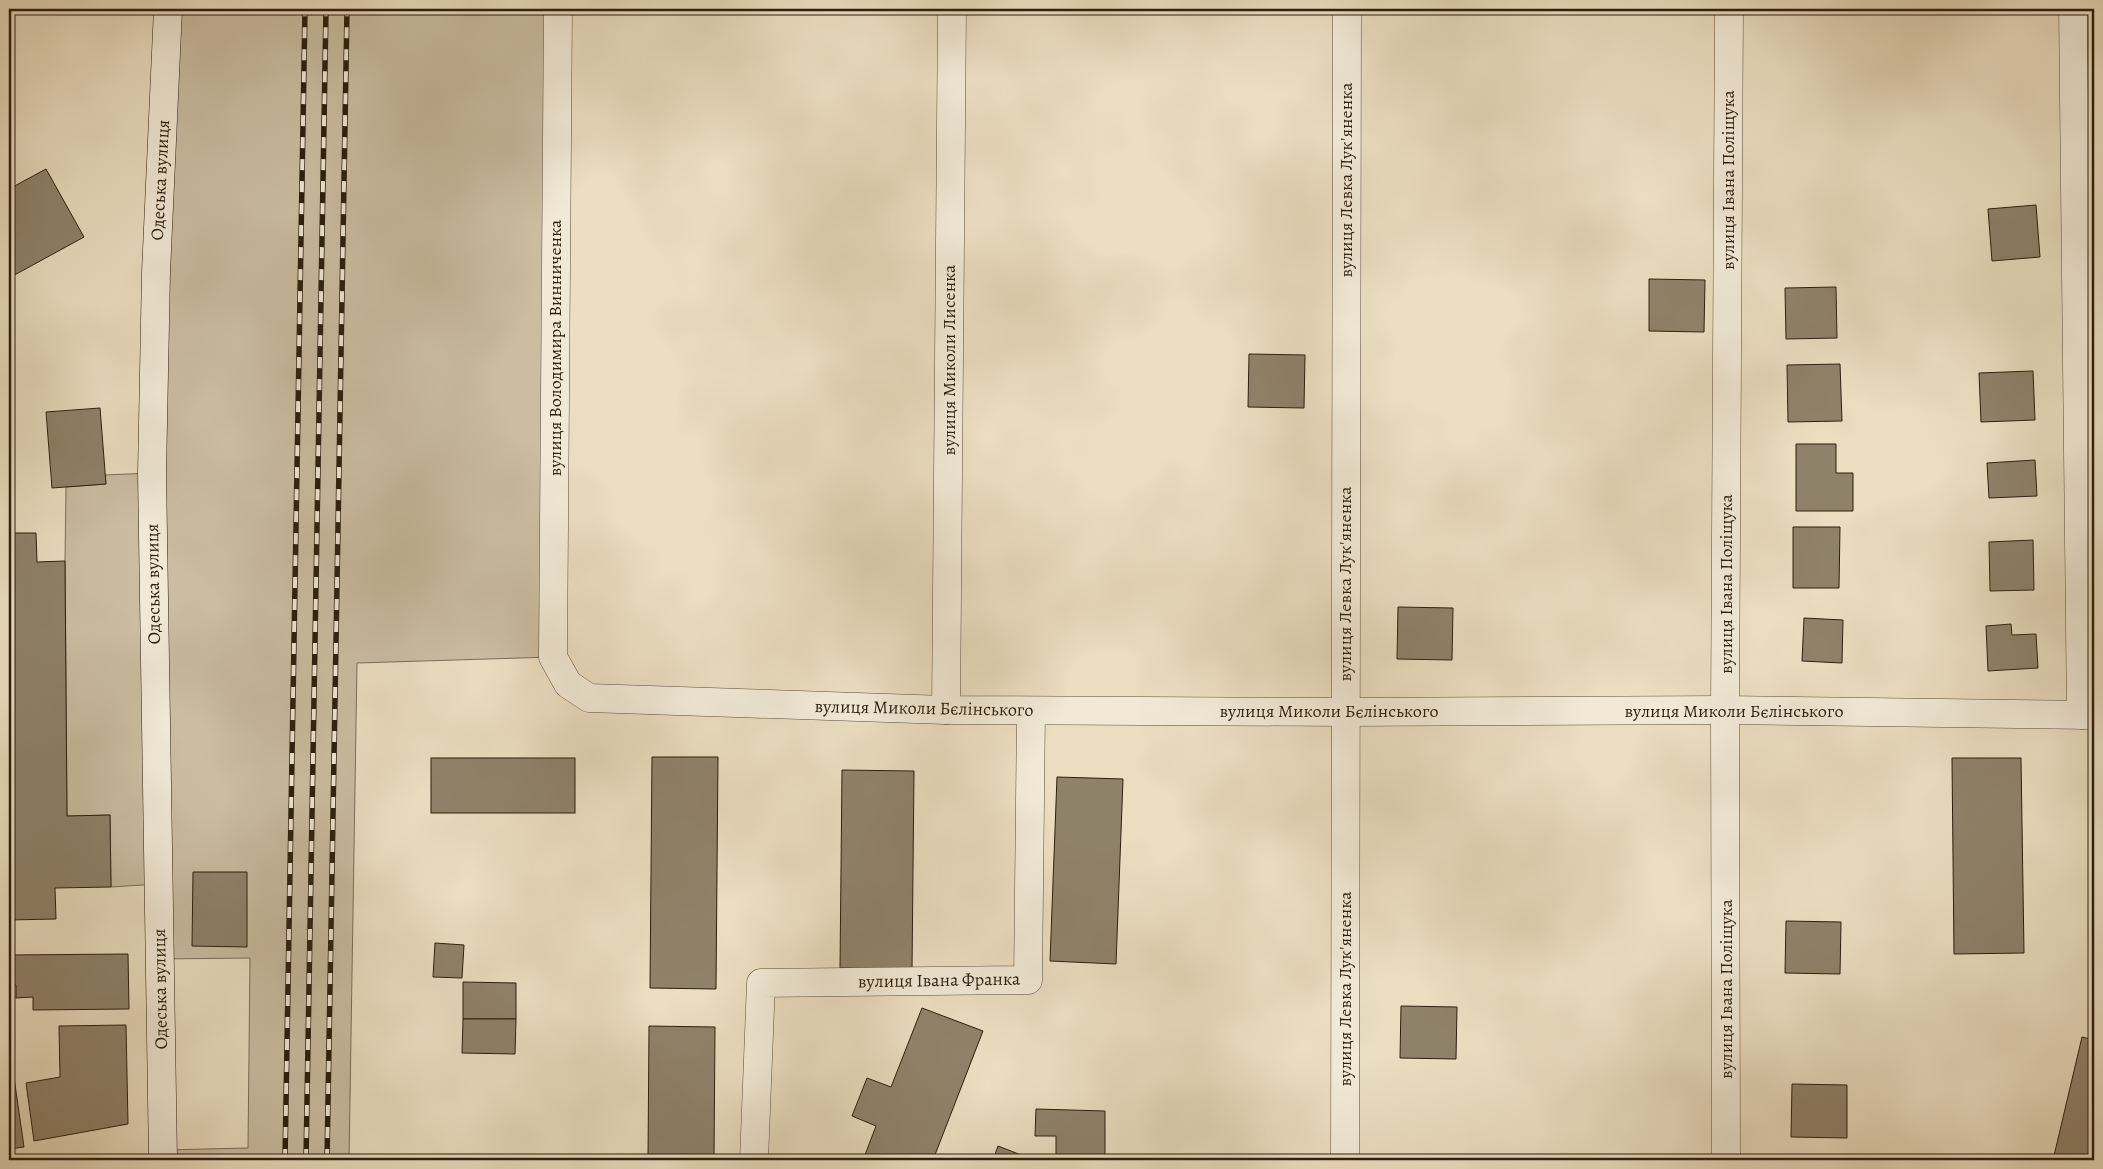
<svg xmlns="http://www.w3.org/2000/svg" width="2103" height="1169" viewBox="0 0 2103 1169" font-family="Alegreya,serif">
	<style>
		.green { fill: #cabda2; stroke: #7b6e58 }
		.building { fill: #8f826a; stroke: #2c1f0d }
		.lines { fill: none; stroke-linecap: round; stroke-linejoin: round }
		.minor-casing { stroke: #5c4e3a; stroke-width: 29 }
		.secondary-casing { stroke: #2c1f0d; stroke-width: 29 }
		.minor { stroke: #f1e9d6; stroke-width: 28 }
		.secondary { stroke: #f1e9d6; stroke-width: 28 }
		.rail-casing { stroke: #2c1f0d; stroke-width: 5.5 }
		.rail { stroke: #f1e9d6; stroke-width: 4; stroke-dasharray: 11; stroke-linecap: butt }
		.labels { text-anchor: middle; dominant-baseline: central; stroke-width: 4.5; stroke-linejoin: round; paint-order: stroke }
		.street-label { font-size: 18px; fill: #2c1f0d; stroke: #f1e9d6 }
	</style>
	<rect width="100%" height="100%" fill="#eaddc0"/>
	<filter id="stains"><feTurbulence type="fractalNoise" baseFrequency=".004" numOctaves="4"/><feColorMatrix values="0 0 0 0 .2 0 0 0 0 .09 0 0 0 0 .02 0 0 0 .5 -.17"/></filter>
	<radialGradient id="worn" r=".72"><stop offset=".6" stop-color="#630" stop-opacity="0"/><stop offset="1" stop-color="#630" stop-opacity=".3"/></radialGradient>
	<path class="green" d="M168,9h390l-5,648 -196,6 -8,497h-186l-1,-10 86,-2 2,-190 -90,1 -1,-75 -48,3 -1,-72 -43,1 -2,-255 1,-74 40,-3 -1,-9 46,-2z"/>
	<g class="building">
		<path d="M46,169l38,68 -75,41v-89z"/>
		<path d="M2036,205l4,52 -48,4 -4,-52z"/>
		<path d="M1649,279l56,1 -1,52 -55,-1z"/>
		<path d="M1836,287l1,51 -51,1 -1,-51z"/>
		<path d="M1249,354l56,1 -1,53 -56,-1z"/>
		<path d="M1840,364l2,57 -54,1 -1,-57z"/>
		<path d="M2033,371l2,49 -54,2 -2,-49z"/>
		<path d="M100,408l6,76 -54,4 -6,-76z"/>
		<path d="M1796,444h40v29h17v38h-57z"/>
		<path d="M2035,460l2,36 -48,2 -2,-35z"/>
		<path d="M1793,527h47l-1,61h-46z"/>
		<path d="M9,533h27l1,29 28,-1 2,255 43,-1 1,72 -56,1 1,31 -47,1z"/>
		<path d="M2033,540l1,50 -44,1 -1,-49z"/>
		<path d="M1398,607l55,1 -1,52 -55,-1z"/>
		<path d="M1804,618l39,2 -1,43 -40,-2z"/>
		<path d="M2011,624l1,11 24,-1 2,34 -50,3 -2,-45z"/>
		<path d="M652,757h66l-2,232 -66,-1z"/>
		<rect x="431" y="758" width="144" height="55"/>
		<path d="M1952,758h69l3,195 -70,1z"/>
		<path d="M842,770l72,1 -2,199 -72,-2z"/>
		<path d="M1057,777l66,2 -7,185 -66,-3z"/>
		<path d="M193,872h54v75l-55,-1z"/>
		<path d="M1786,921l55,1 -1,52 -55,-1z"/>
		<path d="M435,943l29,2 -2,33 -29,-1z"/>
		<path d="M128,954l1,55 -96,1v-13l-17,1v-13l-7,1v-31z"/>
		<path d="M2094,968v16l-3,-1z"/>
		<path d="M463,982l53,1v36h-53z"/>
		<path d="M1401,1006l56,1 -1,52 -56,-1z"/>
		<path d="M922,1008l61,23 -50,129h-70l13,-34 -24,-10 15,-38 24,9z"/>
		<path d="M463,1019h53l-1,35 -53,-1z"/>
		<path d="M126,1025l2,99 -94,17 -8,-58 34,-6 -1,-51z"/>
		<path d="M649,1026l66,1 -1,133h-66z"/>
		<path d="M2082,1037l12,3v120h-41z"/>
		<path d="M9,1043l15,104 -15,2z"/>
		<path d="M1792,1084l55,1v53l-56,-1z"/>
		<path d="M1036,1109l69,2v49h-49v-24h-21z"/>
		<path d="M998,1146l36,14h-41z"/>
		<path d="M125,1157l1,3h-59z"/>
	</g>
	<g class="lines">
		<defs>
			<g id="minor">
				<path d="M558,9l-5,648 15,27 21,14 357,12 399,2 380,-2 369,5"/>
				<path d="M2073,9l8,706"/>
				<path d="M946,710l6,-701"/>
				<path d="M754,1160l7,-177 267,-3 3,-269"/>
				<path d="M1345,1160l2,-1151"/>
				<path d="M1726,1160l-1,-450 4,-701"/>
			</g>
			<path id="secondary" d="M163,1160l-11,-687 4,-201 12,-263"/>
		</defs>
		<use href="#minor" class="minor-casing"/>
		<use href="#secondary" class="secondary-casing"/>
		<use href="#minor" class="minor"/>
		<use href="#secondary" class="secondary"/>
		<defs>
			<g id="rail">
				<path d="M285,1160l20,-1151"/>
				<path d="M306,1160l20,-1151"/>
				<path d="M327,1160l20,-1151"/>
			</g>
		</defs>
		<use href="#rail" class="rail-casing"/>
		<use href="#rail" class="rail"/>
	</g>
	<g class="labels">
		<g class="street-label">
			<text transform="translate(160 180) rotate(-87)">Одеська вулиця</text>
			<text transform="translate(1346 180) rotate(-90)">вулиця Левка Лук'яненка</text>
			<text transform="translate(1728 180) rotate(-90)">вулиця Івана Поліщука</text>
			<text transform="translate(555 348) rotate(-90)">вулиця Володимира Винниченка</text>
			<text transform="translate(949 360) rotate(-90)">вулиця Миколи Лисенка</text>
			<text transform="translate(153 584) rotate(-91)">Одеська вулиця</text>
			<text transform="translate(1345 584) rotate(-90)">вулиця Левка Лук'яненка</text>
			<text transform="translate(1726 584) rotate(-90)">вулиця Івана Поліщука</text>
			<text transform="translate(924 708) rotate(1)">вулиця Миколи Бєлінського</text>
			<text x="1329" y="711">вулиця Миколи Бєлінського</text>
			<text x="1734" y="711">вулиця Миколи Бєлінського</text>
			<text transform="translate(939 980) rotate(-1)">вулиця Івана Франка</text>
			<text transform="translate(160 989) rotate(-91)">Одеська вулиця</text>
			<text transform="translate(1345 989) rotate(-90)">вулиця Левка Лук'яненка</text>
			<text transform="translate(1726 989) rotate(-90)">вулиця Івана Поліщука</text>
		</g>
	</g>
	<rect width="2103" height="1169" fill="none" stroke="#eaddc0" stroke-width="30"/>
	<rect x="10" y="10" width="2083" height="1149" fill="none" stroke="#2c1f0d" stroke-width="2.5"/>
	<rect x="15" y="15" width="2073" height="1139" fill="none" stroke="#2c1f0d"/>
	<rect width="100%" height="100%" filter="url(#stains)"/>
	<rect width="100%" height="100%" fill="url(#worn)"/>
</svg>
